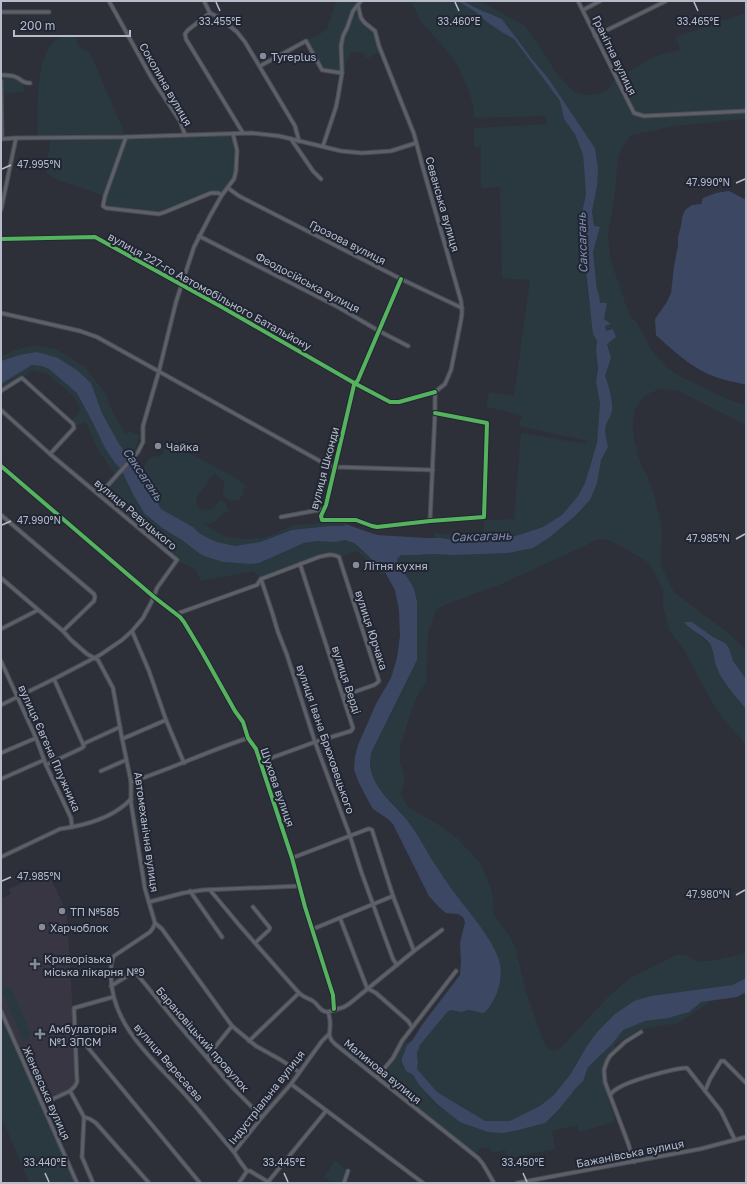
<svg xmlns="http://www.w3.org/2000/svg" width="747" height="1184" viewBox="0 0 747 1184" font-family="'Golos Text',sans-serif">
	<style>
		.medical { fill: #393643 }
		.green { fill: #2a393f; fill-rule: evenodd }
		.water { fill: #3c4863 }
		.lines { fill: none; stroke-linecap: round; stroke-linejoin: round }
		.street-casing { stroke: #494c52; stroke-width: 5 }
		.street { stroke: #5d6068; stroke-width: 3 }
		.cycleway-casing { stroke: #202634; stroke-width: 6 }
		.cycleway { stroke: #56b35d; stroke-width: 4 }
		.ticks { fill: none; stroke: #b8bcca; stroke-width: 1.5 }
		.poi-dot { fill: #878b97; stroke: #202634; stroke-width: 1.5 }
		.labels { text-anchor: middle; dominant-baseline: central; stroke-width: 4; stroke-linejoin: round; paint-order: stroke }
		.street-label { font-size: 11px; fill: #b8bcca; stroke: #202634 }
		.poi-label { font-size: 11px; fill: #b8bcca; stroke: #202634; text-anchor: start }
		.water-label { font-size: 12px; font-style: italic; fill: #818eaf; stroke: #202634 }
		.ticks-label { font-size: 10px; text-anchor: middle; fill: #b8bcca; stroke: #202634; stroke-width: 4; stroke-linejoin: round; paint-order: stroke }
	</style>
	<rect width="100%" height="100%" fill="#2d3039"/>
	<path class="medical" d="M47,871l19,40 1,5 9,151 -2,17 -4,7 -28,13 -41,-93v-112l10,-5 -2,-5z"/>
	<g class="green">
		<path d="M337,1h24l-3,4 3,13 12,11 9,22 -18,9 1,-7 -14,-1 -9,21 -20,-3 -16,-29 21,-11 9,-27z"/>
		<path d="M411,1h47l19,12 10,9 16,11 11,6 46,62 4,18 11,14 8,22 3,22v17l-4,19 -1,13 7,71 9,44 -1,8 2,20 -2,13 4,21 -3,40 -12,40 -7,13 -16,19 -19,12 -21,7 -23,6 -31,2 -34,-4 1,-5 22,2 27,-1v-14l30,-1 7,-86 65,11 2,-3 -69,-15 3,-11 -36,-8 3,-15 25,4 16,-116 -28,-2 -2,-91 -19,1v-41h-7v-19l73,-4 -2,-8 -71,2v-10l-6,-20 -13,-28 -35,-40z"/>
		<path d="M463,1h17l45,25 16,23 15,24 18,19 12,3 13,-1 10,-5 7,-11 7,-3 30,-18 27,-7 -4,-13 70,-24v106l-71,7 -44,9 -9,12 -4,10 -4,43 -6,33 2,25 19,56 8,9 14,26 10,12 9,9 13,8 49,23 14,4v20l-67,-34 -19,-2 -15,6 -10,14 -2,13v13l8,30 5,8 7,19 9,35 -1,39 13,26 28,22 24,17 20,19v29l-13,-18 -4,-13 -9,-8 -7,-3 -21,-15 10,15 8,8 7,24 13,20 16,20v35l-23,-25 -12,-19 -28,-52 -13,-17 -7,-24v-17l-11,-23 -7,-7 -28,-16 -11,-5 -9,1 -91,42 -64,24 -7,5 -4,14 -3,8 -2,50 -7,9 -7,17 -12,38v14l5,19 -4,14 4,9 9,8 22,12 21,15 24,26 11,28 2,23 15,20 6,11 11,46 18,51 4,5 6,3 6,-2 47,-51 23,-20 46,-23h9l14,7 18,-2 29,-7v25l-13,7 -5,1 -4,7 -46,30 -26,4 -15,4 -23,14 2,4 -12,15 -2,11 13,47 -36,10 -2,-7 -25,6 3,18 -46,9 -4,-8 -12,3 -4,-6 -8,1 -7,7 -92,-77 -1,-1 23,-34 9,-3c-12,11 -11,17 -7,31 16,8 23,33 40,40 6,3 16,1 23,0l-32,-19 -20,-23 1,-7 -1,-5v-4l3,-8 17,-20 2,-5 20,-21 13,-82 -36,-50 -28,-46 -28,-31 -7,-13 -3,-12 1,-12 46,-93v-58c-1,-5 -2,-11 -4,-15 -4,-10 -14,-17 -16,-28l4,-4h15l17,-1 22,1 53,-2 42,-16 25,-21 15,-16 11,-40 7,-13c-1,-6 -4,-15 -2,-22 2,-5 5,-9 6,-14 1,-11 -3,-25 -7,-34l6,-19 -4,-14 -2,-18 6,-2 -7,-5 3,-16h-7l-1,-8 -2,-5 -4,-38 7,-25h-6l-2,-16 5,-25 -2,-38 -47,-70 -34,-42 -7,-12 -5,-5 -22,-9zM579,1059l9,7 -5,15 -8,8 -5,-14z"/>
		<path d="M76,34l2,12 12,7 36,84 107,-3 4,16 -3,29 -12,16 -8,-2 -55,21 -53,-6 -3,-2 2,-10 -48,-16 -10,-7 -1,-6 5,-29 -13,-1c0,-24 -4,-85 20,-98 5,-3 13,-3 18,-5z"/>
		<path d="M1,75h9l13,7 1,10 -23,1z"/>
		<path d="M34,345l21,4 29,17 22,28 5,15 14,25 5,-3 10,5 -6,17 -4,5 -11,-14 -17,-31 -11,-30 -14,-13 -19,-12 -53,1 -4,2v-4l12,-6z"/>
		<path d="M32,365l10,1 7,3 28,24 17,32 11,23 10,15 6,6 44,61 17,10 18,14 7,3 16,5 28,2 8,-1 45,-20 13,-2 18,1 10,-2 9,3 6,5 25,24 -2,3 -4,-2 -22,-22 -18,6 -10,-3 -68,25 -8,-8 -53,10 -3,-11 -20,-10 -78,-65 17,-19 -18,-26 -12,-28 -12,4 -4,-4 11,-12 -7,-13 -12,-11 -14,-12 -16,-4 -10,8 -21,13v-7z"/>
		<path d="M167,444h5l59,31 14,10 -2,9 -4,6c-6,2 -11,-1 -16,-4 -1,-5 1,-10 1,-15l-9,-7c-6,2 -7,7 -10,12 -3,4 -6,7 -8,11 -4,12 8,15 17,12l5,-9 5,1 5,10 -9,5 -4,5 -9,3 -5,-1 24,14 19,2 19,-1 31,-13 51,-4 -1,5h-16l-37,4 -32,12 -13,3 -12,1 -18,-4 -18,-9 -6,-6 -32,-18 -9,-17 -12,-15 -7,-12 7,3 2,5 5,-12 4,-4 8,-1 4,-3z"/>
		<path d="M10,986l21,47 -3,6 -5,2 -22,-52z"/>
		<path d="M1,1011l76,172h-48l-2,-6 -26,-61z"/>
		<path d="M335,1161l13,10 -4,12h-11l-9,-6z"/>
	</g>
	<g class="water">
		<path d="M458,1h5l17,9 22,9 30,40 16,19 47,70 3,21 -1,17 -5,25 2,15 6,1 -7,25 4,38 2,5 1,8h7l-3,16 7,5 -6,2 1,5 7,-2 3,8 -9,7 4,14 -6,18c4,10 8,24 7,35 -1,5 -4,9 -6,14 -2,7 1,16 2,22l-7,13 -4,23 -7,17 -15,16 -25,21 -17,11 -25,5 -53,2 -22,-1 -17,1h-15l-4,4c2,11 12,18 16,28 2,4 3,10 4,15v58l-46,93c0,4 -1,8 -1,12 3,24 23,38 37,55 11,14 19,31 29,46 10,16 22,32 34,47 10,13 28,36 30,52 3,17 -4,36 -16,48 -9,0 -12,-6 -22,-1l-11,-2 -3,1 -28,34 -3,8v4l1,5 -1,7 20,23 48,29h25l30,-15 14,-11 16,-20 17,-29 11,-15 17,-17 19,-13 17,-5 82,-11 13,-7v14l-9,5 -36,5 -12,10 -21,6 -23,3 -22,9 -11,14 -24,23 -5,14 -8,8 -15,19 -15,15 -31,8 -11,2 -15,-1 -28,-10 -23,-18 -17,-18 -7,-11 -7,-4 -4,-9v-4l5,-13 5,-4 10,-16 38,-50 1,-13 -1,-19 5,-21 -2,-5 -5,-3 -12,-1 -7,-6 -10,-11 -36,-72 -5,-5 -15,-10 -3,-5 -11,-21 -5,-13 1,-14 3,-11 18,-41 15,-26 6,-20 3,-22 -1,-26 -4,-20 -10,-18 -25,-24 -6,-5 -9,-3 -10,2 -18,-1 -13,2 -45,20 -8,1 -28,-2 -16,-5 -7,-3 -18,-14 -17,-10 -20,-16 -11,-18 -13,-27 -6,-6 -10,-15 -11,-23 -17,-32 -28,-24 -7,-3 -10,-1 -31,19v-23l19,-6 17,-3 21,6 19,12 14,13 11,30 17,31 11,14 10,19 12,15 9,17 32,18 6,6 9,5 9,4 18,4 25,-4 32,-12 37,-4h16v-2l32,11 49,3h14l28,4 31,-2 23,-6 21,-7 19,-12 16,-19 7,-13 12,-40 3,-40 -4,-21 2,-13 -2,-20 1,-8 -4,-7 -12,-108 1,-13 4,-19 -2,-29 -1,-10 -8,-21 -11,-15 -4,-18 -46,-62 -11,-6 -16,-11 -10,-9z"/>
		<path d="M729,191l17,9v185c-8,-3 -16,-3 -24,-6 -26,-7 -46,-26 -66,-44l-1,-16 12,-17 4,-9 3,-26 4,-22v-8l3,-11 1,-8 3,-8 7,-5 9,-1 2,-6 13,-5z"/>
		<path d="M684,622h8l21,15 12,6 4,5 4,13 13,18v30c-8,-10 -25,-29 -29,-41 -3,-7 -3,-17 -7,-24 -6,-9 -19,-13 -26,-22z"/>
	</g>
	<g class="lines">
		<defs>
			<g id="street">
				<path d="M109,1l42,76 29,44 5,14"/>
				<path d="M204,1l6,12 10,5 17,14 8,10 50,84 4,15"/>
				<path d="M578,1l56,112 10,3 102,-5"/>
				<path d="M358,5l3,13 4,5 10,8 4,15 35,88 9,34 38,133 1,11 -1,8 -10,50 -6,14 -10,8v21l-5,108"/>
				<path d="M583,10l17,-9"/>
				<path d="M1,12h48"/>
				<path d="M210,13l-22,17 -3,4 1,5 57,94"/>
				<path d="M595,36l71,-35"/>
				<path d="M260,66l46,-25 16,29 20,3"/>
				<path d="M1,75c6,0 12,0 17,3 4,3 6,5 12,5"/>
				<path d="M1,81l1,58"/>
				<path d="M126,137l-21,59 -2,10 3,2 53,6 6,-2 46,-19h7l4,2"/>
				<path d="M16,138l110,-1 126,-4 27,3 62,15 21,2 29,-2 25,-8"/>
				<path d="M1,139l15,-1 -15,72"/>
				<path d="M291,139l22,32 8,8"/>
				<path d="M323,146l13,-39 2,-10 4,-24 -1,-27 2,-10 4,-8 6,-17 8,-10"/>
				<path d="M228,188l11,8 162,83 61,29"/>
				<path d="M199,236l139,71 41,24 29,15"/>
				<path d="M1,239l94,-2 125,69 136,78 34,18h9l36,-10"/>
				<path d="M401,279l-43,101 -4,5 -28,120 -5,11 1,4h34l16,6 5,1 53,-6 54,-4 3,-94 -52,-10"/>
				<path d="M1,313l79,18 17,6 230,128 9,2 97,3"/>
				<path d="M1,391l19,-12 2,-1 51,46 1,4 -24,26"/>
				<path d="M1,410l49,44 127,106 -20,28 -5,13 -9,17 -11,13 -10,9 -22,15 -46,24 -53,26"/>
				<path d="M1,466l153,131 26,20 4,5 18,30 33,59 8,11 5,16 8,11 36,109 13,49 28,88 1,14"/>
				<path d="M99,495l39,-43 5,-10v-16l16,-55 17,-69 18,-55 16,-31 12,-21 12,-16 2,-8 1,-21 -4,-16"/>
				<path d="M1,515l93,79 1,3 -1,4 -31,30"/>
				<path d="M281,517l43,-8"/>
				<path d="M1,578l62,53 8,9 16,14 11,6 15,28 8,45 10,49v21l14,86 10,34 7,6 70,97 24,20 25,14 18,12"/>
				<path d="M261,579l11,33 6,20 9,23 28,87 35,94 11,35 22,61 10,27 4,6"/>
				<path d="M176,614l78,-28 3,-1 4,-6 58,-22c8,-2 13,-4 20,0l40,124 -2,2 -3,2 -31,11"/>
				<path d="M1,629l37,-19"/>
				<path d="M132,631l17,40 17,49 18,43"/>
				<path d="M1,661l35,77 10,27 25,53 1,9c21,-4 44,-12 59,-28"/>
				<path d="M54,679l29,65"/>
				<path d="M122,739l44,-19"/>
				<path d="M1,753l35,-15"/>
				<path d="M260,762l55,-20 36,-11 2,-3 -53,-164"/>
				<path d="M46,765l36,-17 2,-2 -1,-2 37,-17"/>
				<path d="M101,771l25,-11"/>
				<path d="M1,779l43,-19"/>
				<path d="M131,782c40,-13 77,-31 117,-44"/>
				<path d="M1,857l59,-28 12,-2"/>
				<path d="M292,858l76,-29h2l2,1 21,66 21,55"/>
				<path d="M210,890l30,36 59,67"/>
				<path d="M190,891l32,46"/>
				<path d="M149,902l34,-9 20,-3 97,-4"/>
				<path d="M253,907l17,21 -1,2 -14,13"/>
				<path d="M340,918l27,70 9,5 32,28 4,6"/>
				<path d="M155,923l-2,5 -3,4 -36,24c-4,7 -3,14 -3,21 1,52 48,87 79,123 15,17 29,35 44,52"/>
				<path d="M313,929l80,-33"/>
				<path d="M442,930l-28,21 -65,53 -5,3 -16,5c1,3 2,7 2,10 1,11 -4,14 5,22l143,114 5,6 11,19"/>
				<path d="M111,986l21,-13h4l41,50 56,65 29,29"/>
				<path d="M1,1011l76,172"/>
				<path d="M75,1035l10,9 115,139"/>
				<path d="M249,1041l50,-48c4,4 9,5 14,8 6,4 7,11 15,11"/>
				<path d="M207,1057l25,-31"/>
				<path d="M377,1077l16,-19 9,-17 54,-70"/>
				<path d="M291,1084l132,99"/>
				<path d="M70,1091l5,-5 2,-4 -3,-74 39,-11"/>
				<path d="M705,1091l5,-12 11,-18h3l22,22"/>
				<path d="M610,1095c3,-4 6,-6 10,-8 10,-6 57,-20 67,-19l34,43 14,29"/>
				<path d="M42,1104l28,-13 14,26 6,2 6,4 53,60"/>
				<path d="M84,1117l-2,40 11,26"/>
				<path d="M634,1162l-6,-19 -23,-61 -1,-12 3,-9 3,-5 15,-14 16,-10"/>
				<path d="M268,1182l58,-71"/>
				<path d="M239,1183l8,-12"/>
				<path d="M270,1183l-20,-12h-3l-8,-11 -5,-8 28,-35 29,-33 31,-43 7,-7"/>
				<path d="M344,1183l4,-12"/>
				<path d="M517,1183l183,-34 46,-12"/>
			</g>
		</defs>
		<use href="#street" class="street-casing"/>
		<use href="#street" class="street"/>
		<defs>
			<g id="cycleway">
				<path d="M1,239l94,-2 125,69 136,78 34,18h9l36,-10"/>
				<path d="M401,279l-43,101 -4,5 -28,120 -5,11 1,4h34l16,6 5,1 53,-6 54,-4 3,-94 -52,-10"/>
				<path d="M1,466l153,131 26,20 4,5 18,30 33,59 8,11 5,16 8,11 36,109 13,49 28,88 1,14"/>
			</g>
		</defs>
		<use href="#cycleway" class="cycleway-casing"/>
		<use href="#cycleway" class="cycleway"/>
	</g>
	<path class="ticks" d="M216,2l4,9M455,2l4,9M694,2l4,9M2,169l9,-4M736,183l9,-4M2,525l9,-4M736,539l9,-5M2,881l9,-4M736,895l9,-5M45,1173l4,9M284,1173l4,9M523,1173l4,9"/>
	<g class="poi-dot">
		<circle cx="263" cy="56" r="4"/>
		<circle cx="158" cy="446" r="4"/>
		<circle cx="356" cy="565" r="4"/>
		<circle cx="62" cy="911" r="4"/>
		<circle cx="42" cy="927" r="4"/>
		<path d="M33 958h4v4h4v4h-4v4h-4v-4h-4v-4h4z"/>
		<path d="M38 1028h4v4h4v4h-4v4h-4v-4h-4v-4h4z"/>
	</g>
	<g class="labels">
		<g class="street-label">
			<text transform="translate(615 55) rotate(64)">Гранітна вулиця</text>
			<text transform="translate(166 84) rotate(60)">Соколина вулиця</text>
			<text transform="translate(443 204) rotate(74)">Севанська вулиця</text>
			<text transform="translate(348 242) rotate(27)">Грозова вулиця</text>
			<text transform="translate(308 282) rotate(28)">Феодосійська вулиця</text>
			<text transform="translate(210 291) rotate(29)">вулиця 227-го Автомобільного Батальйону</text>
			<text transform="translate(324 468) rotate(-75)">вулиця Шконди</text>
			<text transform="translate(136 514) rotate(40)">вулиця Ревуцького</text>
			<text transform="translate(372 630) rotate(72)">вулиця Юрчака</text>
			<text transform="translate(347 680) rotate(72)">вулиця Верді</text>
			<text transform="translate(326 739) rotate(71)">вулиця Івана Брюховецького</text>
			<text transform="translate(50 748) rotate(66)">вулиця Євгена Плужника</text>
			<text transform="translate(278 787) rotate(71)">Шухова вулиця</text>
			<text transform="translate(147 832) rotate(82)">Автомеханічна вулиця</text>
			<text transform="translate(203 1039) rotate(49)">Барановіцький провулок</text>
			<text transform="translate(169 1062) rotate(49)">вулиця Вересаєва</text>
			<text transform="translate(383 1071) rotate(39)">Малинова вулиця</text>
			<text transform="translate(47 1093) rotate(66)">Женевська вулиця</text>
			<text transform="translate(266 1097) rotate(-52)">Індустріальна вулиця</text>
			<text transform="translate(630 1153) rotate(-11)">Бажанівська вулиця</text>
		</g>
		<g class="poi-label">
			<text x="271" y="56">Tyreplus</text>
			<text x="166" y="446">Чайка</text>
			<text x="364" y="565">Літня кухня</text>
			<text x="70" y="911">ТП №585</text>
			<text x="50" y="927">Харчоблок</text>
			<text x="44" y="958">Криворізька<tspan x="44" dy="13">міська лікарня №9</tspan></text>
			<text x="49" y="1028">Амбулаторія<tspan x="49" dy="13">№1 ЗПСМ</tspan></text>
		</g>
		<g class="water-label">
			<text transform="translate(582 243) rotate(-92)">Саксагань</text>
			<text transform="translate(143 474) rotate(56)">Саксагань</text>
			<text transform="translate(481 536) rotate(-2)">Саксагань</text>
		</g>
	</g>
	<g class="ticks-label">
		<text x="698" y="25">33.465°E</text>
		<text x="220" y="25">33.455°E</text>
		<text x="459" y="25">33.460°E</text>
		<text x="39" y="168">47.995°N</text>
		<text x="708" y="186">47.990°N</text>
		<text x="39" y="524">47.990°N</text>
		<text x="708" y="542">47.985°N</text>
		<text x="39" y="880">47.985°N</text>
		<text x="708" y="898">47.980°N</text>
		<text x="45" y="1166">33.440°E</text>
		<text x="284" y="1166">33.445°E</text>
		<text x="523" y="1166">33.450°E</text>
	</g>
	<rect width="747" height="1184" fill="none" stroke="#b8bcca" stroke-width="4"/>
	<path d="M14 30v6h116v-6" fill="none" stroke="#b8bcca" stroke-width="2"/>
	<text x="20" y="30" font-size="12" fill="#b8bcca" stroke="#202634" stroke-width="3" paint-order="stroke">200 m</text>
</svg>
